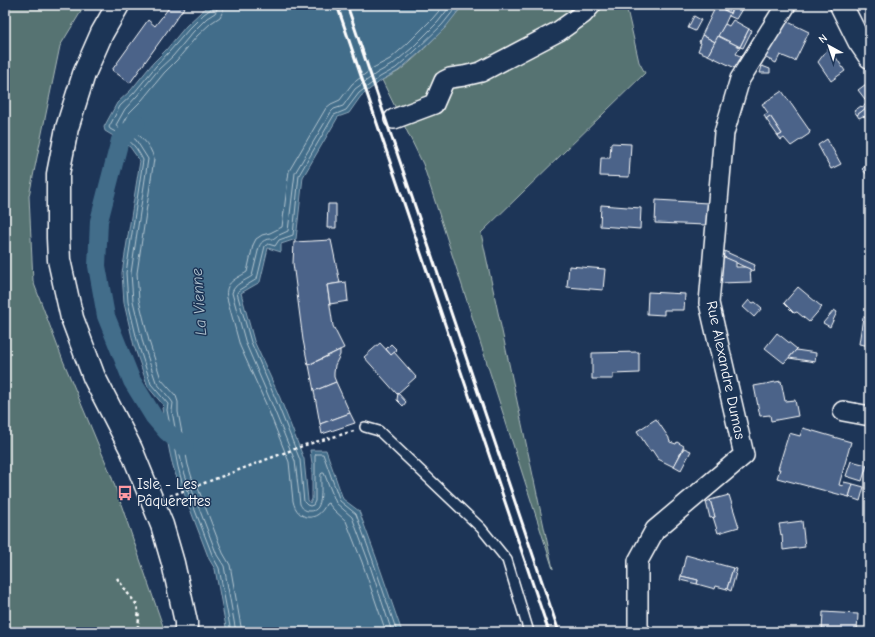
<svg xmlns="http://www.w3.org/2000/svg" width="875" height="637" viewBox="0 0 875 637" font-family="'Comic Neue',sans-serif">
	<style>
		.green { fill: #567372; stroke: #aab9b8 }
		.water { fill: #426d8a; stroke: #8ea7b9 }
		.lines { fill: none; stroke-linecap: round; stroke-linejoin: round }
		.shore { stroke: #b3c5d0; stroke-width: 1 }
		.canal { stroke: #426d8a; stroke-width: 18 }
		.building { fill: #4b6489; stroke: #fff }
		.lane-casing { stroke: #fff; stroke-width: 12 }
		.street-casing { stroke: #fff; stroke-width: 22 }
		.secondary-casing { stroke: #fff; stroke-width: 25 }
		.primary-casing { stroke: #fff; stroke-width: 25 }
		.path { stroke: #fff; stroke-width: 2.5; stroke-dasharray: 3 3; stroke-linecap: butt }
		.lane { stroke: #1d3557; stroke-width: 9 }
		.street { stroke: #1d3557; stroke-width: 19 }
		.secondary { stroke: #1d3557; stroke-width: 22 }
		.primary { stroke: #1d3557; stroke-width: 22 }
		.rail { stroke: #fff; stroke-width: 3 }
		.labels { text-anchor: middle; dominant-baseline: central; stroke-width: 3; stroke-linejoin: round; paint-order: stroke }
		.street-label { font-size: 15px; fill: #fff; stroke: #1d3557 }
		.poi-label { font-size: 15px; fill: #fff; stroke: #1d3557; text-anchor: start }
		.water-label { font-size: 16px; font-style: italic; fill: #b3c5d0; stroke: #1d3557 }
	</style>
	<rect width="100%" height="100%" fill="#1d3557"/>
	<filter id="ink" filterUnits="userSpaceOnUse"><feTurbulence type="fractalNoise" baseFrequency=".025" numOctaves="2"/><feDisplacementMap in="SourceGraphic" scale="8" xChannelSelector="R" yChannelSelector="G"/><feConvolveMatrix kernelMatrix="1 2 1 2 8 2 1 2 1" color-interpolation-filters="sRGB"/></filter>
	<g filter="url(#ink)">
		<g class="green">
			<path d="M5,5h80l-25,41 -31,150 4,85 29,77 49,117 54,157h-160z"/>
			<path d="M463,5h163l13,57 6,11 -164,160 72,336 -130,-405 -41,-84c6,-3 12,-6 17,-9 23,-18 46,-43 64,-66z"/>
		</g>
		<path class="water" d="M211,5h252l-18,23 -27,26 -20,17 -16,9 -21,16 -12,17 -11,4 -35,60 -7,62 -15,5v8l-13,-4 -8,34 -19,11 13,48 26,57 24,61 4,41 2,3 2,-4v-36l-2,-13h16l17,49 16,12 17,46 26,75h-174l-2,-5 -11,-58 -6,-10 -25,-66c-14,-23 -17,-58 -22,-85l2,-2 -16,-19 -14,-41 -10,-43 -2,-30 18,-112 -10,-14 -10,-7 -15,-9 -1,-4 13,-24 14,-13 22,-27 13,-13 20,-24 16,-15z"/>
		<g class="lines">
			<g class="shore">
				<path d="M212,5l-1,4 -7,5 -15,15 -20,23 -13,14 -22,27 -14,13 -11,21 1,2c17,9 24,13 33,31l-17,113 2,29 10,42 13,40 17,20 -1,6 11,57 4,15 6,10 25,65 6,11 12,64"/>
				<path d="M217,5v4l-2,4 -8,5 -14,14 -20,24 -14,13 -22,27 -12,13 -9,16 1,2 19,13 12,19 -17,114 2,28 10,42 13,39 15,18 2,3 -1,8 10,55 5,14 5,10 25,65 7,11 12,66"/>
				<path d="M223,5v6l-3,6 -9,6 -14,13 -20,24 -13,13 -22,27 -13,13 -5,10 1,2c12,7 26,19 29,34l-17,114 2,27 10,41 12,38 15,17 2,6v10l10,53 4,13 6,10 25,65 7,12 12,67"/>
				<path d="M386,632l-24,-70 -16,-41 -12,-11 -6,-7 -2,1c-8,19 -29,17 -33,-3l-4,-39 -23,-58 -26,-58 -13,-48c-3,-16 9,-19 20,-26l6,-27 3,-6 6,-4 8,-2 12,-6 7,-56 37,-63 5,-4 9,-4 12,-16 21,-16 17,-9 18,-16 25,-25 11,-13"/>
				<path d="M392,632l-24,-72 -16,-43 -16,-14 -12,-30h-2l-1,1c-1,10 4,38 -11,37 -6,0 -8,-3 -10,-7l-5,-43 -24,-59 -25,-58 -14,-51c2,-9 13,-12 20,-17l7,-29c3,-7 7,-8 14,-8l4,-3 11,-5 7,-58 36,-61 3,-3 9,-3 12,-17 22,-16 16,-9 19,-16 26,-26 13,-17"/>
				<path d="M397,632l-25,-74 -16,-44 -16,-13 -17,-47h-7l-1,2v45l-2,4 -3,1 -3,-1 -3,-3 -4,-42 -24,-60 -25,-58 -14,-49 2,-3 18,-11 8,-33 3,-2 7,2 4,-6 14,-5 6,-60 35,-60 12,-5 13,-17 21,-16 16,-9 19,-17 27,-26 16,-20"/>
			</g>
			<path class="canal" d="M137,123l-17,17 -21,81 -2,45 9,50 26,65 22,36 12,14 19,16"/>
		</g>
		<g class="building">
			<path d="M171,5h15l-56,78 -18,-13 36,-50 7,6z"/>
			<path d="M719,5h15l-4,8 -12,-6z"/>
			<path d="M734,5l8,4 -6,10 -7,-3z"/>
			<path d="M716,6l14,7 -5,11 -10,18 -13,-7z"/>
			<path d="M694,16l7,4 -6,11 -7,-3z"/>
			<path d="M733,20l16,9 -9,18 -22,-11 7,-12 4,2z"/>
			<path d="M784,20l25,12 -14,29 -15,-6 -4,8 -12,-6 6,-7z"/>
			<path d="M749,29l3,1 -9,18 -3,-1z"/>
			<path d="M702,35l13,7 -7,13 -10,-4 3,-8 -2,-1z"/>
			<path d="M718,36l22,11 -4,7 8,4 -7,11 -29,-14z"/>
			<path d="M829,47l16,24 -14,10 -13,-19z"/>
			<path d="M762,66l8,3v4h-10z"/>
			<path d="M870,81v24l-13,10 -3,-4 7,-5 1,1 6,-4 -10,-13z"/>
			<path d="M782,91l28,40 -1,3 -18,12 -7,-8 -3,2 -3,-4 4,-2 -12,-18 -4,3 -2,-4 4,-2 -6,-9z"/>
			<path d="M870,105v8l-6,4 -1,-1 -4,2 -2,-3z"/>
			<path d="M770,116l12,18 -4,2 -12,-17z"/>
			<path d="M827,139l14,25 -10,5 -13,-24z"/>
			<path d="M611,143l20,1 -2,33 -29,-1 1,-18h9z"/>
			<path d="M870,162v16l-8,-9z"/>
			<path d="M656,200l52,3 -2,22 -51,-2z"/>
			<path d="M328,204h8v24h-9z"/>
			<path d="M601,205l40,3 -1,21 -40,-3z"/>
			<path d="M331,240l9,43 -13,2 6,41 11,22 -36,17 -5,-25 -10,-77 1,-21z"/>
			<path d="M724,251l31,14 -2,6 -31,-15z"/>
			<path d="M717,254l19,8v5h9l5,2 1,13 -32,1z"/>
			<path d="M569,266l36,3 -2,21 -36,-3z"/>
			<path d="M346,282l2,19 -18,3 -3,-19z"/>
			<path d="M798,287l24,20 -13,15 -12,-10 -3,1 -10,-10z"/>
			<path d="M648,292l37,2 -1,16h-20v5l-17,-1z"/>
			<path d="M749,300l4,3 2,-1 7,6 -8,9 -11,-10z"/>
			<path d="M834,310l3,2 -7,15 -7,-4z"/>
			<path d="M863,317l7,1v28l-11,-2z"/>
			<path d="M777,333l20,16 -13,14 -19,-15z"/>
			<path d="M380,343l11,12 3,-3 22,25 -19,17 -33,-37z"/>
			<path d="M391,344l6,6 -6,5 -5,-6z"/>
			<path d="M340,350v5l-5,10 -1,8v4l2,5 -22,9 -5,-26z"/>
			<path d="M796,350l20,3 -1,9 -26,-4z"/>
			<path d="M639,352v21l-26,1v5h-21v-26z"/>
			<path d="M781,381l4,20 10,-1 3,16 -27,5 -1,-6 -10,1 -6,-30z"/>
			<path d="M336,382l14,31 -30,11 -6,-33z"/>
			<path d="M398,393l8,9 -3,4 -6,-6z"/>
			<path d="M350,413l5,10 -33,11 -2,-10z"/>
			<path d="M656,419l13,19v1l1,3 6,2 1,-2 7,4 -10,21 -16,-8 -6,-9 -2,1 -13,-20z"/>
			<path d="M803,428l48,14 -12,43 4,1 1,-4 9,2 -4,13 -72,-19 3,-9h-2l11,-36 11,3z"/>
			<path d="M684,448l7,3 -10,19 -7,-4z"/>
			<path d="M851,461l16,4 -5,16 -16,-5z"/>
			<path d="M853,484l11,3 -4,14 -11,-4z"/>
			<path d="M729,495l10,32 -21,6 -5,-16h2l-5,-17z"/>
			<path d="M710,500l5,17 -5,1 -4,-16z"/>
			<path d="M802,521l3,26 -22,3 -1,-16 -1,1 -2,-11z"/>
			<path d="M686,555l47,13 -6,21 -11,-3 -1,3 -18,-5 1,-4 -17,-4z"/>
			<path d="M733,568l4,1 -6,22 -4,-2z"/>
			<path d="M681,576l17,4 -1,4 -17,-4z"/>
			<path d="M823,612l35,2 -1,18h-35z"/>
		</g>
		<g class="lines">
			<defs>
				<path id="lane" d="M365,427l14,4 102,97 26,32 22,72"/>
				<g id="street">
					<path d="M394,119l40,-15 10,-23 6,-3 14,-2 17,-4 78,-41 24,-17 8,-9"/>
					<path d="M843,411l27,5"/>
					<path d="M641,632l-3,-3v-68l17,-31 89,-75 -35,-152 15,-170 16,-54 46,-74"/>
				</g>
				<path id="secondary" d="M841,5l18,36 11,16"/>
				<path id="primary" d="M118,5l-16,28 -18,41 -17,54 -9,46v64l1,22 13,58 22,59 37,72 31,76 11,38 13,59v10"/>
			</defs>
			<use href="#lane" class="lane-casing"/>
			<use href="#street" class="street-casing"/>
			<use href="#secondary" class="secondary-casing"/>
			<use href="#primary" class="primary-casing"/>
			<g class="path">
				<path d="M170,496l135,-51 49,-14"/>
				<path d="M117,578l12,17 8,10 2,14 -2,13"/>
			</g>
			<use href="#lane" class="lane"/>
			<use href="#street" class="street"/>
			<use href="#secondary" class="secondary"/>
			<use href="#primary" class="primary"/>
			<g class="rail">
				<path d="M337,5l212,627"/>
				<path d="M347,5l212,627"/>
			</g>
		</g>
	</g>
	<defs>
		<symbol id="bus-bare" viewBox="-9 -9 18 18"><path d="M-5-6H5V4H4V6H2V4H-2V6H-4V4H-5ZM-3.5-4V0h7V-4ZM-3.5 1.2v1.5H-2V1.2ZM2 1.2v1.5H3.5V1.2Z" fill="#ff9aa2" stroke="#1d3557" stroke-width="2.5" paint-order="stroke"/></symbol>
	</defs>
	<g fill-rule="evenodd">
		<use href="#bus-bare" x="114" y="482" width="22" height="22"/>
	</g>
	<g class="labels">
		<g class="street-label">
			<text transform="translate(726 370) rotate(78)">Rue Alexandre Dumas</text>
		</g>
		<g class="poi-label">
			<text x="137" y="484">Isle - Les<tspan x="137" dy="17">Pâquerettes</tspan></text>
		</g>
		<g class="water-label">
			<text transform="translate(199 302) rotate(-94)">La Vienne</text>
		</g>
	</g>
	<rect width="875" height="637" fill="none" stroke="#1d3557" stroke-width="20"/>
	<rect x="10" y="10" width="855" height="617" fill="none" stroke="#fff" stroke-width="1.5" filter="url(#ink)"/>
	<g transform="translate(829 46) rotate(320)" stroke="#1d3557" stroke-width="3" paint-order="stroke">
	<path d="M0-3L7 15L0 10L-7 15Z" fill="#ffffff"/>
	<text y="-6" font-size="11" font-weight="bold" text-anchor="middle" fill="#ffffff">N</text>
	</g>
</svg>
